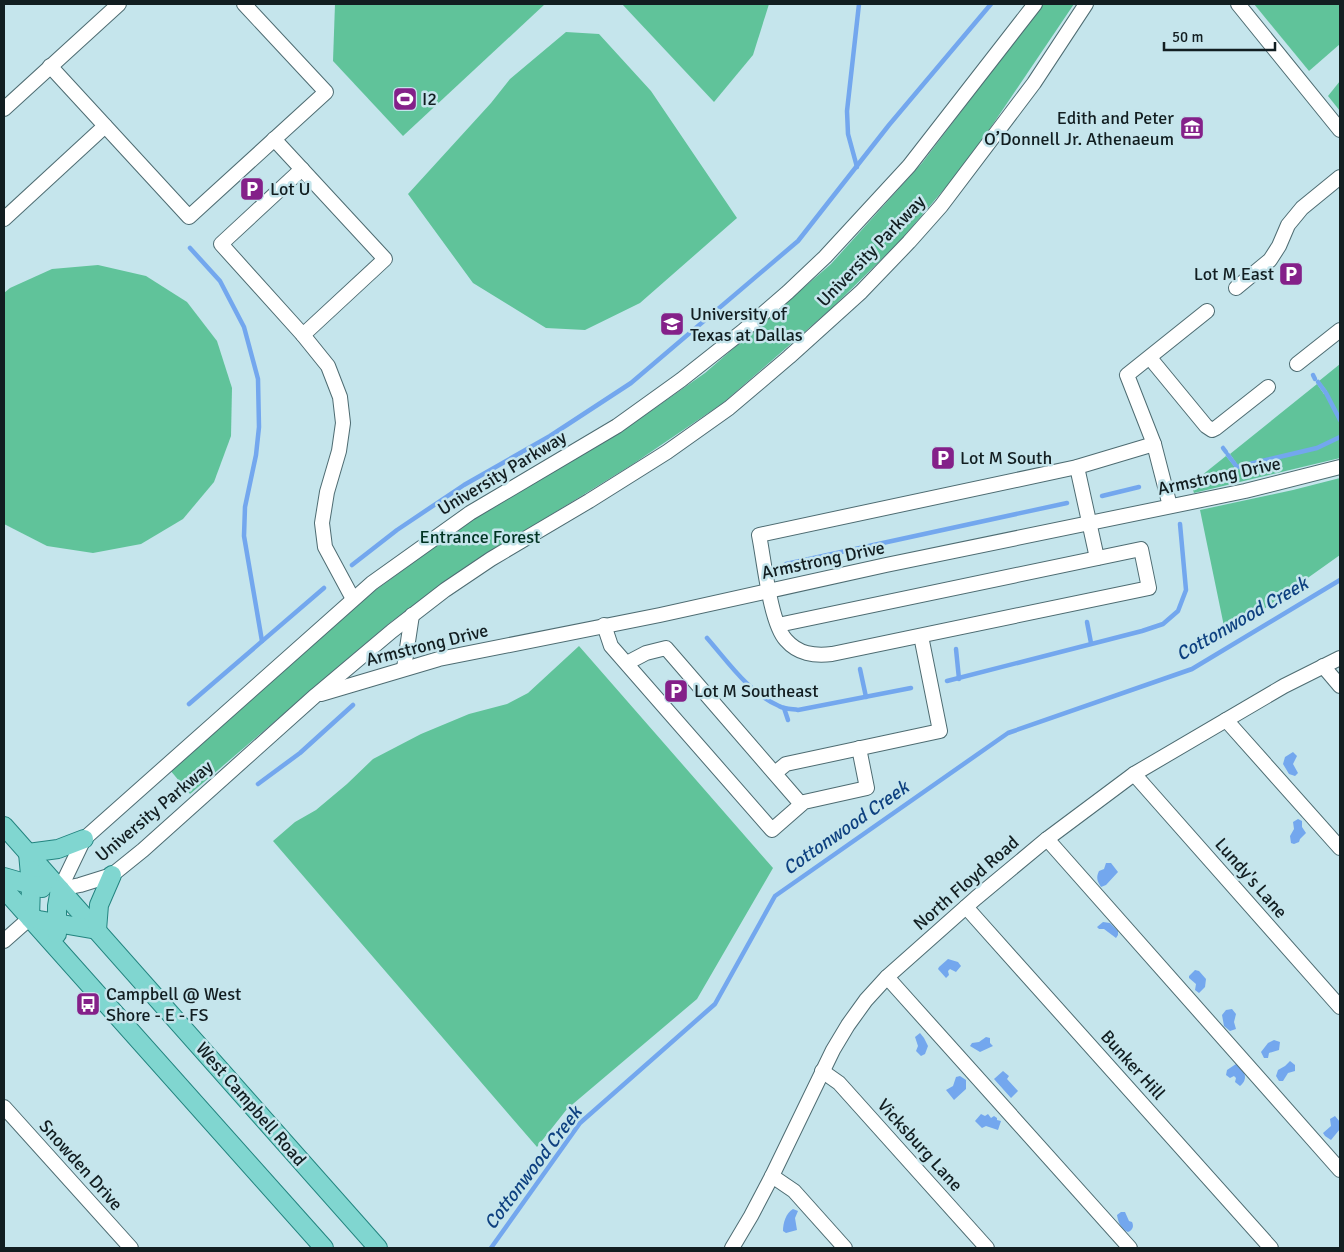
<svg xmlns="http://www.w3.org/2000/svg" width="1344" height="1252" viewBox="0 0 1344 1252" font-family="Signika,sans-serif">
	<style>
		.green { fill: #60c39a }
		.water { fill: #73a7ee }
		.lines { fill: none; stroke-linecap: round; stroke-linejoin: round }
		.stream { stroke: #73a7ee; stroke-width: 4.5 }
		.minor-casing { stroke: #4e6c72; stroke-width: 16 }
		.major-casing { stroke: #22847f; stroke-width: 20 }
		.minor { stroke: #fff; stroke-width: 14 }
		.major { stroke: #80d6d0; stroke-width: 18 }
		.labels { text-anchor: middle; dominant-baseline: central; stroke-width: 5; stroke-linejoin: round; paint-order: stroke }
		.poi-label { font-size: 18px; fill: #121e21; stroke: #c5e5ec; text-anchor: start }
		.street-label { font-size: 18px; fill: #121e21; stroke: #c5e5ec }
		.park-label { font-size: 18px; fill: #013322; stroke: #c5e5ec }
		.water-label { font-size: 19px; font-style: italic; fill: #0e4180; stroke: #c5e5ec }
	</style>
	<rect width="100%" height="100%" fill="#c5e5ec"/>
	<g class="green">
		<path d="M335,4h210l-142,132 -70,-75z"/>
		<path d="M622,4h147l-16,51 -39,47z"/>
		<path d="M1043,4h31l-106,157 -68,80 -68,67 -109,95 -90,61 -134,83 -107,74 -202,173 -20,-24 203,-178 100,-73 155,-92 77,-54 126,-109 91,-101z"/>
		<path d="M1254,4h86v40l-31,27z"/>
		<path d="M566,32l33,2 52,57 86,127 -97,85 -55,27 -39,-2 -73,-45 -65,-89 83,-91 19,-24z"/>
		<path d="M1340,81v30l-12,-15z"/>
		<path d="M98,265l48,11 41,26 30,39 15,47 -1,48 -17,46 -31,37 -42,25 -48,9 -46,-7 -43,-22v-231l6,-5 42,-19z"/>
		<path d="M1340,364v94l-146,35 -3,-9 35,-28 8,10 3,-2 -7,-10 87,-70 7,10 3,-3 -8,-10z"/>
		<path d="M1340,478v77l-114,81 -26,-126 93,-20z"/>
		<path d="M579,646l194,222 -76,131 -130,110 -30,38 -264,-306 22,-19 21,-12 31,-26 26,-25 48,-25 48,-20 38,-10 21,-11z"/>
	</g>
	<g class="water">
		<path d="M1293,752l4,4 -4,8 5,9 -3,3 -6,-2 -6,-10 2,-7z"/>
		<path d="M1298,819l4,2v6l4,6 -6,6 -1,3 -5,2 -3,-1 -1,-7 4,-7 -1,-7z"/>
		<path d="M1106,863h5l7,9 -12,13 -5,2c-4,-6 -5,-10 -2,-16l5,-2z"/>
		<path d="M1103,922l7,1 8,8v4l-2,3 -12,-9h-5l-2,-2z"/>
		<path d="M948,959l10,3 3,4 -5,6 -6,-3 -2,2 1,4 -3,3 -8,-9 1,-2z"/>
		<path d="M1195,970l4,1 7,8 -1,8 -6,6 -4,-3 1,-6 -7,-6v-2z"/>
		<path d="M1232,1009l4,5 -2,8 2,7 -6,2 -6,-5 -2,-11 4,-5z"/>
		<path d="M920,1033l4,5 4,8 -3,8 -4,2 -5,-5 2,-5 -3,-9z"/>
		<path d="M986,1037l4,1v5l3,3 -13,6 -10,-6 2,-3 7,-1z"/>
		<path d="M1274,1040l6,2 -1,8 -10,3 -1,5h-4l-3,-6 7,-9z"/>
		<path d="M1290,1061l5,4v6l-7,2 -5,8h-4l-3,-5 2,-6 7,-4z"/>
		<path d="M1236,1064c9,6 13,15 4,22l-5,-4 1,-4 -2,-2 -4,2 -4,-3 1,-5z"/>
		<path d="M1003,1071l6,5 -2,3 11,12 -7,7 -17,-19z"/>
		<path d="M960,1076l6,4v9l-12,11 -8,-10 7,-4 3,-9z"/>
		<path d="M981,1114l4,2 3,-2 3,4 3,-2 3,2v2l4,1 -3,9 -12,-4 -4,2 -7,-7z"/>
		<path d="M1335,1116l5,6v7l-9,11 -6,-4 -2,-3 8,-7 -1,-7z"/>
		<path d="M793,1209l5,2 -3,7 2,12 -11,3 -3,-2c0,-8 3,-18 10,-22z"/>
		<path d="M1121,1212h4l4,9 3,1c2,4 1,8 -4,10 -7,-3 -10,-10 -11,-17z"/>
	</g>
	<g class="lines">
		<g class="stream">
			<path d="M857,167l-9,-33 -1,-23 12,-107"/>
			<path d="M190,248l30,33 24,46 14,52 1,48 -3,28 -11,52 -1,29 18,105"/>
			<path d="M1313,375l2,4"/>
			<path d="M1318,382l8,11 14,27"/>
			<path d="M1223,448l3,4"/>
			<path d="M1228,455l9,12 80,-19 23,-11"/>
			<path d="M1102,496l37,-9"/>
			<path d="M786,564l281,-61"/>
			<path d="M352,565l45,-35 67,-45 86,-49 81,-53 167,-142 91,-116 102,-121"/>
			<path d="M1087,622l4,21"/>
			<path d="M707,638c21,24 42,55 72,68 5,3 13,3 19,4l113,-22"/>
			<path d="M956,649l3,30"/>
			<path d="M860,669l6,28"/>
			<path d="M947,681l195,-50 21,-7 15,-13 8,-21 -6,-66"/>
			<path d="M189,704l135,-116"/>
			<path d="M784,708l4,12"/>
			<path d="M258,784l42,-31 53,-48"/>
			<path d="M491,1248l89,-125 135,-119 60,-108 233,-163 184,-64 148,-89"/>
		</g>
		<defs>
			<g id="minor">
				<path d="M1238,4l102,126"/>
				<path d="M50,66l139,151 137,-125 -82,-88"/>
				<path d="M4,109l115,-105"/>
				<path d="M274,139l111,120 -82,76 25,31 12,31 3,26 -4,28 -12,41 -5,31 3,24 28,52"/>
				<path d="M302,169l-81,75 82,91"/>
				<path d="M4,219l101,-93"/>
				<path d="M1236,288l34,-28 9,-14 9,-21 14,-17 38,-31"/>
				<path d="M1150,358l56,68 6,4 4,-2 52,-41"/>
				<path d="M1297,364l43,-34"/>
				<path d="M1077,467l20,91"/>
				<path d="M1170,506l-16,-62 -27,-69 80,-64"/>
				<path d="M604,625l7,21 161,184 32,-28 63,-14 -8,-40"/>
				<path d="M778,625l363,-76 8,39 -317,66c-18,2 -34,0 -46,-14 -16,-17 -22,-81 -27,-105l318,-68 77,-23"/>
				<path d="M627,663l19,-10 20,-5 135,156"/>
				<path d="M1323,666l17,20"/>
				<path d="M404,668l8,-53"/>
				<path d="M321,694l118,-35 221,-44 226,-50 359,-74 95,-24"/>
				<path d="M1226,720l114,128"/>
				<path d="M775,773l11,-9 154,-33 -19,-95"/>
				<path d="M1134,774l206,233"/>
				<path d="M1047,839l293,331"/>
				<path d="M60,889l20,-4 32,-10 31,-25 173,-155 76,-64 53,-41 46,-31 98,-58 78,-49 62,-44 60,-51 72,-65 48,-50 32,-36 93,-123 52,-79"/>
				<path d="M60,889l24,-50 288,-256 98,-70 147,-87 64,-46 62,-49 45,-39 37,-35 84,-91 126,-162"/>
				<path d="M966,907l305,341"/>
				<path d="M4,941l26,-23"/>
				<path d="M887,977l243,271"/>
				<path d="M822,1071l17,12 148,165"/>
				<path d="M4,1107l127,141"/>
				<path d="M772,1176l22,15 51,57"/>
				<path d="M732,1248l19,-32 21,-40 61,-126 15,-25 18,-25 21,-23 89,-79 71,-59 87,-65 150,-88 56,-28"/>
			</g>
			<g id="major">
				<path d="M4,826l374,422"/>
				<path d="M28,853l3,33 -1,32"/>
				<path d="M28,853l30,-4 26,-10"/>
				<path d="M4,877l38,11"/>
				<path d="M4,889l320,359"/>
				<path d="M30,918l9,2 58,10"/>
				<path d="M97,930l2,-25 13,-30"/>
				<path d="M57,934v-28l3,-17"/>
			</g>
		</defs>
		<use href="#minor" class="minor-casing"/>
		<use href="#major" class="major-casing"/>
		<use href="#minor" class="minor"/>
		<use href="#major" class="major"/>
	</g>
	<defs>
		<symbol id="stadium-square" viewBox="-11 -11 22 22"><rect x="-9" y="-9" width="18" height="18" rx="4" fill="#842089" stroke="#c5e5ec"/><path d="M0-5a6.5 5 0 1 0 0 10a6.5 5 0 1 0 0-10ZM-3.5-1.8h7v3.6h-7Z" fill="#fff"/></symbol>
		<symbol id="museum-square" viewBox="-11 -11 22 22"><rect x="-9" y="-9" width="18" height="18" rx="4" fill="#842089" stroke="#c5e5ec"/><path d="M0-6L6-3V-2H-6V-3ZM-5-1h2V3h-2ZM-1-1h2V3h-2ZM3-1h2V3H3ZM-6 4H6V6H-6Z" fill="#fff"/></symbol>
		<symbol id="parking-square" viewBox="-11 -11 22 22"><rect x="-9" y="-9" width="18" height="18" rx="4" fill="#842089" stroke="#c5e5ec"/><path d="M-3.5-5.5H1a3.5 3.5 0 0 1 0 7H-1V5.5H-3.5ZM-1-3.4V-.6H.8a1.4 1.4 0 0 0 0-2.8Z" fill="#fff"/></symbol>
		<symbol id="university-square" viewBox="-11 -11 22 22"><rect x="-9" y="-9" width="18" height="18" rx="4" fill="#842089" stroke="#c5e5ec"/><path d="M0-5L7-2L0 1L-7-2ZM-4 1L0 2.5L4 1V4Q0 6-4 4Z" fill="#fff"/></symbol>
		<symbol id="bus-square" viewBox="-11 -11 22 22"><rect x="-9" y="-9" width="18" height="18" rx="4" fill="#842089" stroke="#c5e5ec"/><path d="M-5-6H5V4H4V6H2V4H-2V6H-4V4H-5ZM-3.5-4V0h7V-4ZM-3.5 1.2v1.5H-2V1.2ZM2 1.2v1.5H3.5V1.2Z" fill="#fff"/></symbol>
	</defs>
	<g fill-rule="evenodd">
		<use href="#stadium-square" x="391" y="85" width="28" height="28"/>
		<use href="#museum-square" x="1178" y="114" width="28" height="28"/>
		<use href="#parking-square" x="238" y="175" width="28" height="28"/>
		<use href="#parking-square" x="1277" y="260" width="28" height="28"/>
		<use href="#university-square" x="658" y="310" width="28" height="28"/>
		<use href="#parking-square" x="929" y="444" width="28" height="28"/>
		<use href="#parking-square" x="662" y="677" width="28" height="28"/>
		<use href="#bus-square" x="74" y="990" width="28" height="28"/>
	</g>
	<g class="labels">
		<g class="poi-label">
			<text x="422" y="99">I2</text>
			<text x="1174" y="118" text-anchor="end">Edith and Peter<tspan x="1174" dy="21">O’Donnell Jr. Athenaeum</tspan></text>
			<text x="270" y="189">Lot U</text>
			<text x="1274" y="274" text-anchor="end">Lot M East</text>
			<text x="690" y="314">University of<tspan x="690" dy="21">Texas at Dallas</tspan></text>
			<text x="960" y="458">Lot M South</text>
			<text x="694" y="691">Lot M Southeast</text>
			<text x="106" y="994">Campbell @ West<tspan x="106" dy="21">Shore - E - FS</tspan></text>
		</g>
		<g class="street-label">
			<text transform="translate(871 251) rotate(-46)">University Parkway</text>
			<text transform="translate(502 473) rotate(-31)">University Parkway</text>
			<text transform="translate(1219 476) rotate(-12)">Armstrong Drive</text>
			<text transform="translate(823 560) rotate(-12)">Armstrong Drive</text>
			<text transform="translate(427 645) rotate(-14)">Armstrong Drive</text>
			<text transform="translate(154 811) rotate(-40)">University Parkway</text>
			<text transform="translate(1251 878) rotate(49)">Lundy's Lane</text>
			<text transform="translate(966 883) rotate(-41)">North Floyd Road</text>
			<text transform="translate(1133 1065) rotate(48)">Bunker Hill</text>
			<text transform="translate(251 1104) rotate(49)">West Campbell Road</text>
			<text transform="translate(920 1145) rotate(48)">Vicksburg Lane</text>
			<text transform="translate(81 1165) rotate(48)">Snowden Drive</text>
		</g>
		<g class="park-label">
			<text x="480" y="537">Entrance Forest</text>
		</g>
		<g class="water-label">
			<text transform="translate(1242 619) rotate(-30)">Cottonwood Creek</text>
			<text transform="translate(846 828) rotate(-35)">Cottonwood Creek</text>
			<text transform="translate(533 1168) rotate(-53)">Cottonwood Creek</text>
		</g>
	</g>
	<rect width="1344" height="1252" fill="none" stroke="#121e21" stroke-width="10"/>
	<path d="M1164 42v8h111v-8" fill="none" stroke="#121e21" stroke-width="2.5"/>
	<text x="1172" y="42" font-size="15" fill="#121e21" stroke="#c5e5ec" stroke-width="4" paint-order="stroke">50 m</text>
</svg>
